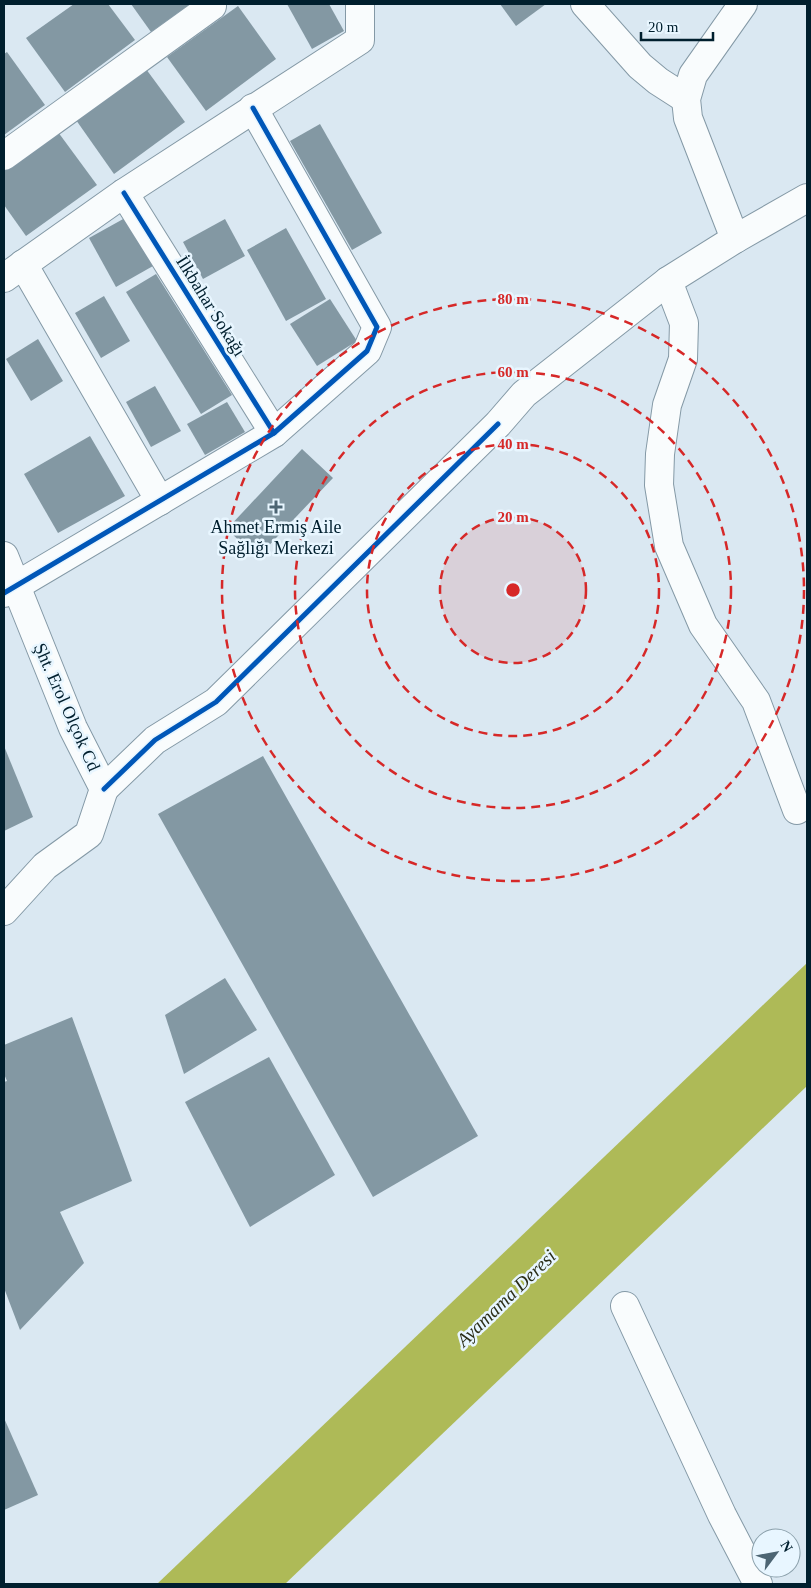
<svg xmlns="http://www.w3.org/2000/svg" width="811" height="1588" viewBox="0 0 811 1588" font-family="'Times New Roman',serif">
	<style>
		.water { fill: #aeba57 }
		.building { fill: #8398a3 }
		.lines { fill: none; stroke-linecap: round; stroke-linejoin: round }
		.minor-casing { stroke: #8499a6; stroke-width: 30 }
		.minor { stroke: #f9fcfd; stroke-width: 28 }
		.cycleway-casing { stroke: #e8f6ff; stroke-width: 8 }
		.cycleway { stroke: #0057b8; stroke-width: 5 }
		.ring { fill: none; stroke: #d62828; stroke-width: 2.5; stroke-dasharray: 9 6 }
		.poi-dot { fill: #4c6573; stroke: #e8f6ff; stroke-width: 2 }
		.labels { text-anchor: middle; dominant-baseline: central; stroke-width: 5; stroke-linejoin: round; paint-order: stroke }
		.street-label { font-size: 18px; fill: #001f2e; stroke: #e8f6ff }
		.poi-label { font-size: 18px; fill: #001f2e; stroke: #e8f6ff }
		.water-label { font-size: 19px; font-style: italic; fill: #2b2e18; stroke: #e8f6ff }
		.centre { fill: #d62828; stroke: #e8f6ff; stroke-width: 2.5 }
		.ring-label { font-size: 15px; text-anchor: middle; font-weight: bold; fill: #d62828; stroke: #e8f6ff; stroke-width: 5; stroke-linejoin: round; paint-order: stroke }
	</style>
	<rect width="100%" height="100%" fill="#dae8f2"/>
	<path class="water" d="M807,963v123l-522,498h-128z"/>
	<g class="building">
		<path d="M74,4h34l27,36 -70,52 -39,-54z"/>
		<path d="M131,4h59l-39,28z"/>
		<path d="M287,4h42l15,27 -32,18z"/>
		<path d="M500,4h46l-30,22z"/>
		<path d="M238,6l38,53 -70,52 -39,-54z"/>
		<path d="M7,52l38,53 -41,30v-81z"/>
		<path d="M146,69l39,53 -71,52 -38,-54z"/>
		<path d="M320,124l62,109 -30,17 -62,-109z"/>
		<path d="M58,132l39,53 -71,51 -22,-31v-34z"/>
		<path d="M125,218l28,48 -37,21 -27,-49z"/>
		<path d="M225,219l20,37 -42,23 -20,-37z"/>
		<path d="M286,228l40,71 -40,22 -39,-71z"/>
		<path d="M156,274l76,121 -31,19 -75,-122z"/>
		<path d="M104,296l26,45 -29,17 -26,-45z"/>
		<path d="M330,299l27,42 -40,25 -27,-42z"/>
		<path d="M38,339l25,42 -32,20 -25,-42z"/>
		<path d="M155,386l26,45 -30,16 -25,-45z"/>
		<path d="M227,402l18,30 -40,23 -18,-31z"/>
		<path d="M90,436l35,60 -67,37 -34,-59z"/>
		<path d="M302,449l31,29 -76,80 -30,-29z"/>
		<path d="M4,746l29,71 -29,14z"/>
		<path d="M263,756l215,380 -105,61 -215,-383z"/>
		<path d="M225,978l32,52 -73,44 -19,-59z"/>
		<path d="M72,1017l60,164 -72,31 24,51 -64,67 -16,-42v-206l3,-1 -3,-7v-29z"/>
		<path d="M269,1057l66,118 -85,52 -65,-125z"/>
		<path d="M4,1418l34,77 -34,15z"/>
	</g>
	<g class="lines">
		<defs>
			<g id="minor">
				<path d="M585,4l55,62 18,15 28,18"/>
				<path d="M4,156l208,-150"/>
				<path d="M124,193l150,240"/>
				<path d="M735,239l-47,-121 -2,-19 7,-24 50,-71"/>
				<path d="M23,264l137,237"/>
				<path d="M4,278l120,-85 236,-153v-36"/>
				<path d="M668,281l16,42 -1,36 -16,46 -7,49 -1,31 10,61 34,79 53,76 41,109"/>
				<path d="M4,556l69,172 31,61 -15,45 -44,32 -41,45"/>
				<path d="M4,593l270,-160 93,-82 10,-24 -124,-219"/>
				<path d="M104,789l51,-49 61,-38 282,-278 26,-30 144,-113 67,-42 72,-41"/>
				<path d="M625,1306l97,209 36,69"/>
			</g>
		</defs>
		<use href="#minor" class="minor-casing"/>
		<use href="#minor" class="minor"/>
		<defs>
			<g id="cycleway">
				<path d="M124,193l150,240"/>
				<path d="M4,593l270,-160 93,-82 10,-24 -124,-219"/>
				<path d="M104,789l51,-49 61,-38 282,-278"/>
			</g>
		</defs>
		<use href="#cycleway" class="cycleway-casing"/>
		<use href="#cycleway" class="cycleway"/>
	</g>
	<circle cx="513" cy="590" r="73" fill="#d62828" fill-opacity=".12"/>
	<g class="ring">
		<circle cx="513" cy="590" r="73"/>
		<circle cx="513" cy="590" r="146"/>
		<circle cx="513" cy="590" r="218"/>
		<circle cx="513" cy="590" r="291"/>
	</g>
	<path class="poi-dot" d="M273.5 499.5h5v5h5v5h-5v5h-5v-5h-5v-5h5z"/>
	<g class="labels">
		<g class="street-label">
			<text transform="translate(211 306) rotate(58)">İlkbahar Sokağı</text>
			<text transform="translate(67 707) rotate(66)">Şht. Erol Olçok Cd</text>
		</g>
		<g class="poi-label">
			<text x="276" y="527">Ahmet Ermiş Aile<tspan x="276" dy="21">Sağlığı Merkezi</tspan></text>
		</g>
		<g class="water-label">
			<text transform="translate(506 1298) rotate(-44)">Ayamama Deresi</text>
		</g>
	</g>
	<circle cx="513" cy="590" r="8" class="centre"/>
	<g class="ring-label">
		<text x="513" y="304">80 m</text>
		<text x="513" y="377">60 m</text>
		<text x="513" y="449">40 m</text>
		<text x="513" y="522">20 m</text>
	</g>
	<rect width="811" height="1588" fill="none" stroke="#001f2e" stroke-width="10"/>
	<g transform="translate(776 1553) rotate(58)"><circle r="24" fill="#e8f6ff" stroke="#8ba0ab"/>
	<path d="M0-4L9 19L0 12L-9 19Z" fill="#4c6573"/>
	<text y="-8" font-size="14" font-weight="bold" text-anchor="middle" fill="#001f2e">N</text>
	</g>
	<path d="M641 32v8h72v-8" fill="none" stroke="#001f2e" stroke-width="2.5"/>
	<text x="648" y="32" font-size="15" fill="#001f2e" stroke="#e8f6ff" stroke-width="4" paint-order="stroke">20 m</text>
</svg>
